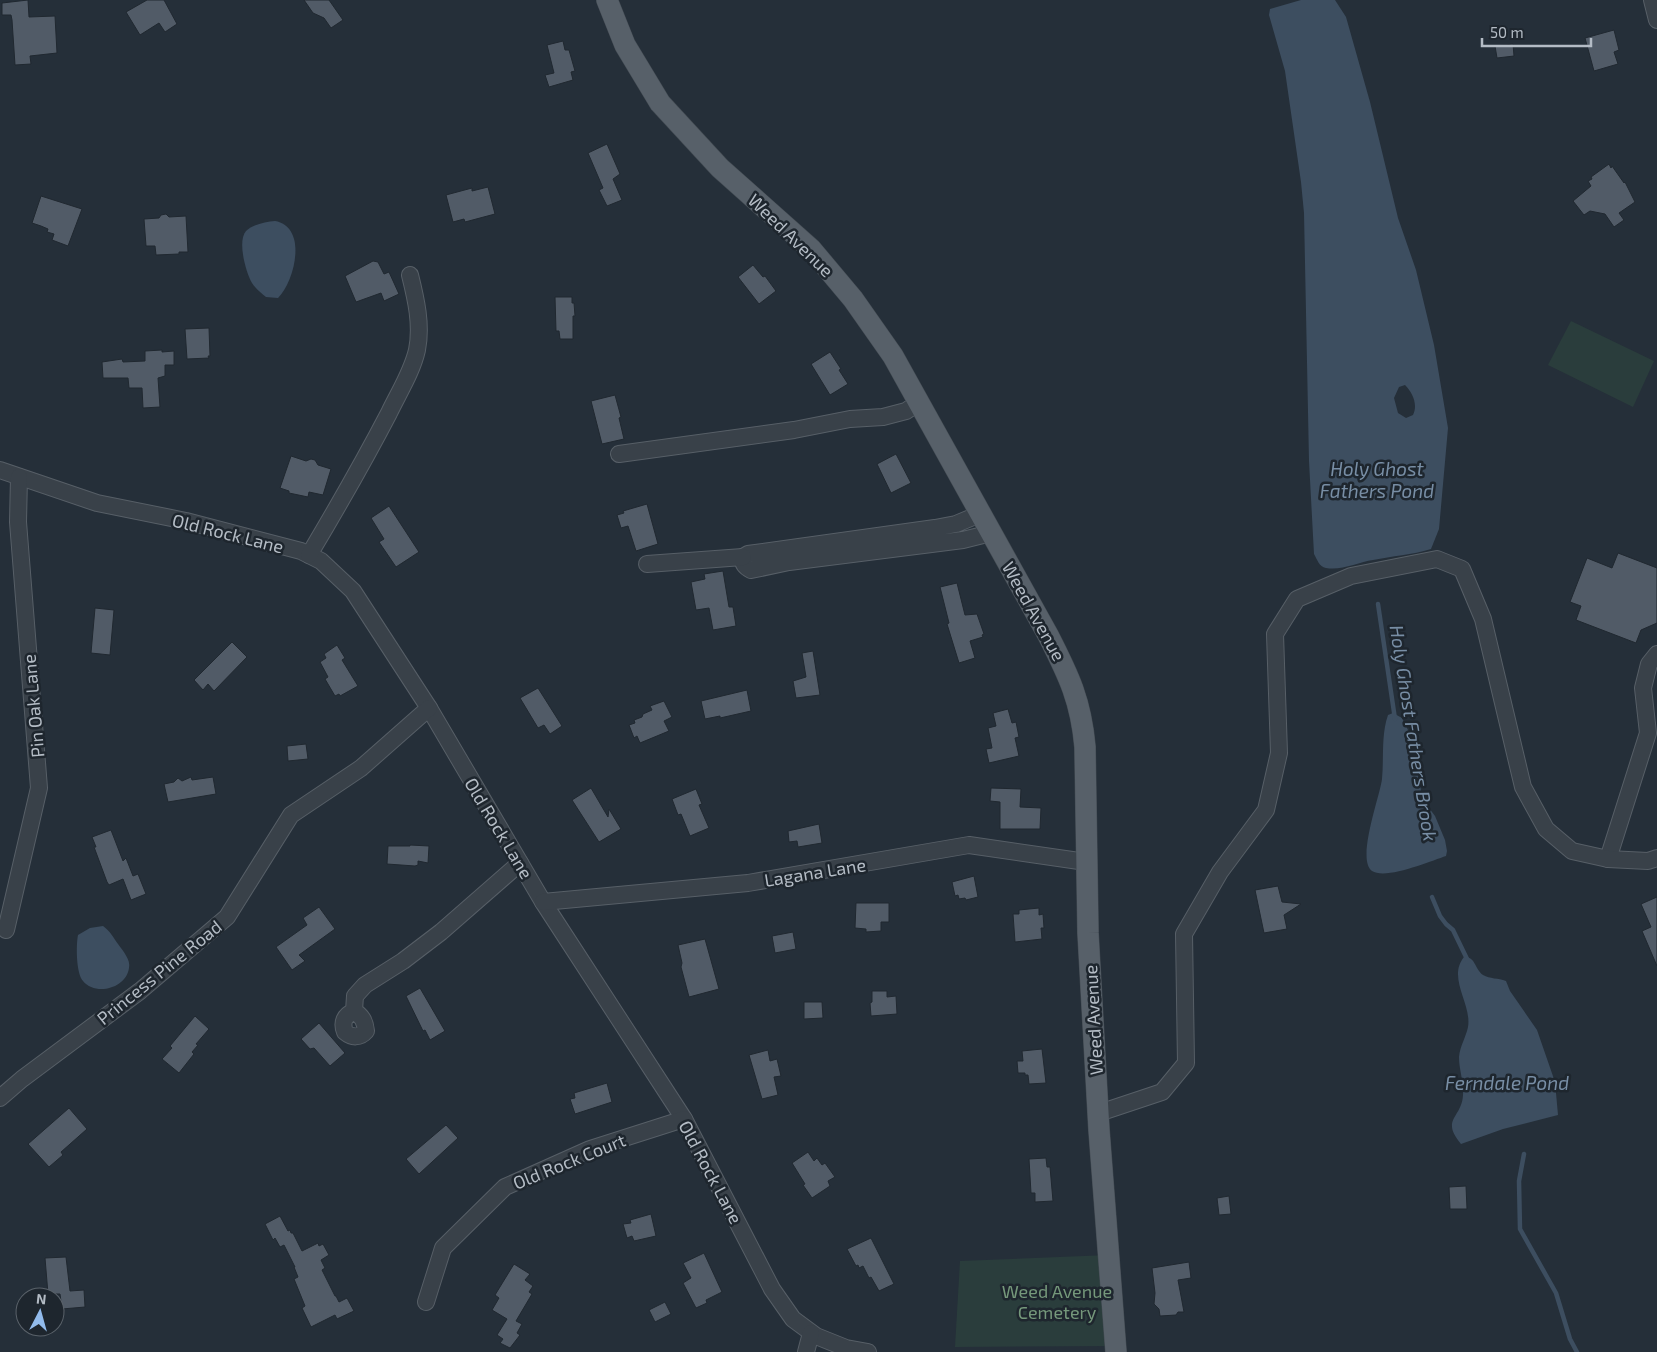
<svg xmlns="http://www.w3.org/2000/svg" width="1657" height="1352" viewBox="0 0 1657 1352" font-family="'Exo 2',sans-serif">
	<style>
		.green { fill: #2a3d3c }
		.water { fill: #3d4e60; fill-rule: evenodd }
		.lines { fill: none; stroke-linecap: round; stroke-linejoin: round }
		.stream { stroke: #3d4e60; stroke-width: 4.5 }
		.building { fill: #515b67; stroke: #202830 }
		.minor-casing { stroke: #575f67; stroke-width: 18 }
		.major-casing { stroke: #424a52; stroke-width: 22 }
		.minor { stroke: #394149; stroke-width: 16 }
		.major { stroke: #576069; stroke-width: 21 }
		.labels { text-anchor: middle; dominant-baseline: central; stroke-width: 5; stroke-linejoin: round; paint-order: stroke }
		.street-label { font-size: 18px; fill: #b4bcc5; stroke: #1e262e }
		.park-label { font-size: 18px; fill: #75987b; stroke: #1e262e }
		.water-label { font-size: 19px; font-style: italic; fill: #788ea5; stroke: #1e262e }
	</style>
	<rect width="100%" height="100%" fill="#252f39"/>
	<g class="green">
		<path d="M1571,321l83,40 -21,46 -85,-42z"/>
		<path d="M1109,1255l6,91 -160,1 5,-86z"/>
	</g>
	<g class="water">
		<path d="M1301,0h34l11,17 24,85 28,116 18,52 18,75 14,83 -9,101 -8,20c-19,6 -39,7 -58,11 -14,2 -32,11 -47,8 -7,-1 -9,-9 -12,-14l-5,-93 -5,-248 -3,-31 -16,-111 -16,-56 1,-6zM1405,385c8,8 13,20 8,30l-7,3 -8,-5 -4,-15 5,-11z"/>
		<path d="M275,221c33,6 20,60 3,77l-12,-1c-5,-4 -10,-8 -14,-14 -6,-10 -15,-42 -6,-52 7,-7 20,-9 29,-10z"/>
		<path d="M1393,713l9,5 7,14 14,68 12,16 10,24 2,11 -1,5c-15,5 -60,24 -74,15 -16,-11 8,-75 10,-92 2,-21 -1,-44 6,-64z"/>
		<path d="M103,926c7,5 10,11 15,18 5,7 13,16 11,24 -3,21 -34,28 -46,13 -7,-8 -7,-36 -5,-46l12,-7z"/>
		<path d="M1464,957c12,0 10,11 19,18 7,4 15,3 23,6l4,10 27,39 18,52 3,33 -55,14 -42,15c-21,-25 1,-26 2,-49 1,-13 -4,-25 -4,-38 1,-11 7,-20 9,-30 4,-23 -21,-49 -4,-70z"/>
	</g>
	<g class="lines">
		<g class="stream">
			<path d="M1378,604l17,115"/>
			<path d="M1432,897l8,19 6,8 7,6 15,31"/>
			<path d="M1524,1154l-5,27 1,48 36,64 14,46 7,13"/>
		</g>
	</g>
	<g class="building">
		<path d="M28,0l1,17 26,-1 2,37 -27,3 1,8 -16,1 -3,-45 -1,-5h-9v-12z"/>
		<path d="M147,0h17l13,24 -12,8 -6,-9 -19,12 -14,-23z"/>
		<path d="M304,0h25l14,20 -12,8 -7,-10 -11,-5z"/>
		<path d="M1614,30l5,20 -5,2 4,12 -24,7 -9,-33z"/>
		<path d="M563,41l2,9h4l6,21 -4,1 2,8 -24,7 -4,-12 9,-2 -7,-28z"/>
		<path d="M1513,44l1,12 -17,2 -2,-12z"/>
		<path d="M607,144l13,30 -7,5 9,21 -15,6 -8,-16 4,-2 -15,-35z"/>
		<path d="M1609,164l2,4 1,-2 12,17 1,-1 10,20 -16,11 5,7 -10,7 -9,-13 -15,-3 -6,4 -11,-14 18,-15 -3,-5 4,-2 -1,-2z"/>
		<path d="M488,187l7,27 -30,8 -1,-3 -11,3 -7,-27 26,-7v3z"/>
		<path d="M41,196l41,13 -14,37 -16,-6 2,-6 -7,-2 1,-3 -7,-3 -9,-3z"/>
		<path d="M166,214l3,3 17,-1 2,36h-9v2l-23,1 -1,-9h-9l-2,-27 15,-1 2,-3z"/>
		<path d="M373,261l5,1 6,12 5,-2 10,22 -15,7 -3,-8 -25,9 -11,-26z"/>
		<path d="M753,265l10,12 2,-1 11,15 -17,13 -21,-27z"/>
		<path d="M555,297h17v6h2l1,13h-2v23h-13l-1,-8h-3z"/>
		<path d="M209,328l1,28h-2l1,2 -22,1 -2,-30z"/>
		<path d="M162,350v2l12,-1v14h-9v11l-7,2 2,29 -17,1 -1,-20h-13l-1,-10h-25l-1,-16 20,-3 1,3 22,-1v-10z"/>
		<path d="M830,352l11,17 -2,1 9,14 -18,11 -19,-31z"/>
		<path d="M615,395l6,22 -2,1 5,21 -22,5 -11,-43z"/>
		<path d="M896,454l15,29 -20,10 -14,-29z"/>
		<path d="M291,456l15,5 5,-2 4,1 3,5 13,4 -8,26 -14,-3 -1,5 -19,-4v-2l-9,-3z"/>
		<path d="M647,504l11,40 -22,7 -8,-25 -7,2 -4,-13 7,-2 -1,-2z"/>
		<path d="M389,506l30,46 -23,15 -17,-25 5,-3 -13,-21z"/>
		<path d="M1618,553l39,15v55l-16,7 -5,13 -60,-23 5,-14 -11,-4 17,-44 25,10z"/>
		<path d="M723,571l6,36h4l3,19 -23,4 -4,-22 -13,2 -5,-28 14,-3 -1,-5z"/>
		<path d="M957,583l8,32 12,-1 7,20 -2,1 1,2 -13,4 5,17 -16,5 -12,-39 2,-1 -9,-36z"/>
		<path d="M95,608l19,2 -4,45 -19,-2z"/>
		<path d="M232,642l15,15 -33,34 -6,-7 -5,6 -9,-10z"/>
		<path d="M337,645l8,13 -3,2 16,26 -18,10 -1,-2 -4,2 -10,-17 3,-2 -8,-15 6,-4 -2,-4z"/>
		<path d="M813,651l7,44 -24,3 -3,-17 13,-4 -4,-24z"/>
		<path d="M538,688l24,38 -12,8 -6,-9 -6,3 -18,-30z"/>
		<path d="M747,690l4,21 -31,7v-2l-15,3 -4,-18z"/>
		<path d="M664,701l8,16 -8,4 5,10 -29,12 -3,-7 -3,2 -5,-13 6,-2 -1,-3 8,-3 1,-3 9,-4 -2,-4z"/>
		<path d="M1008,709l4,14 4,-1 3,15 -4,1 4,18 -30,7 -3,-14 6,-1 -4,-20 8,-2 -3,-13z"/>
		<path d="M306,744l2,15 -20,2 -1,-15z"/>
		<path d="M191,777l1,3 21,-3 3,17 -48,8 -4,-18 10,-2 4,-4 4,3z"/>
		<path d="M591,788l17,29 1,-8 12,20 -22,13 -27,-42z"/>
		<path d="M991,788l30,1 -1,18 21,1 -1,21h-40v-27l-10,-1z"/>
		<path d="M696,789l6,15 -3,1 10,23 -19,8 -9,-22 -3,1 -6,-16z"/>
		<path d="M819,824l3,19 -24,4 -1,-6 -8,1 -1,-11z"/>
		<path d="M111,830l12,31 3,-3 7,18 5,-2 8,20 -15,6 -8,-21 -14,6 -2,-3 -13,-35h2l-4,-10z"/>
		<path d="M410,845l19,1 -1,17 -10,-2v4l-3,1 -28,-2 1,-18h22z"/>
		<path d="M974,876l4,21 -12,3 -1,-2 -6,1 -1,-4 -3,1 -3,-14z"/>
		<path d="M1278,886l4,16 19,2 -17,11 3,14 -23,4 -9,-43z"/>
		<path d="M1657,897v69l-15,-35 9,-4 -10,-23z"/>
		<path d="M856,903h33v19h-8v9l-15,1v-3l-11,-1z"/>
		<path d="M319,907l16,22 -36,26 6,6 -13,9 -16,-23 31,-22 -4,-7z"/>
		<path d="M1039,908v7l4,-1 1,14h-3l1,11 -27,3 -2,-28h6v-4z"/>
		<path d="M793,932l3,17 -21,4 -3,-17z"/>
		<path d="M705,939l14,50 -30,8 -8,-30 1,-4 -4,-18z"/>
		<path d="M420,988l25,43 -15,9 -5,-10 -2,1 -17,-35z"/>
		<path d="M872,991h15v6l9,-1 1,18 -26,2 -1,-13 2,-1z"/>
		<path d="M804,1002h18l1,16 -19,1z"/>
		<path d="M195,1016l14,13 -13,15 2,1 -6,7 2,2 -15,19 -17,-14 10,-11 -2,-2z"/>
		<path d="M319,1023l26,30 -15,13 -16,-18 -4,1 -9,-10z"/>
		<path d="M1042,1049l4,34 -17,1 -1,-9h-3v-2h-7l-1,-12h6l-1,-10z"/>
		<path d="M768,1050l2,11 7,-2 4,17 -7,1 4,18 -16,4 -13,-44z"/>
		<path d="M607,1083l5,19 -37,12 -5,-15 5,-1 -1,-5z"/>
		<path d="M69,1108l18,21 -26,23 2,3 -14,12 -21,-23z"/>
		<path d="M446,1125l12,13 -39,36 -13,-15z"/>
		<path d="M808,1152l6,9 3,-3 5,7 3,-2 10,14 -7,4 2,5 -18,12 -9,-13 2,-1 -13,-21z"/>
		<path d="M1046,1158l1,9h3l3,34 -18,1v-9h-4l-2,-34z"/>
		<path d="M1466,1186l1,23h-17l-1,-22z"/>
		<path d="M1229,1196l2,18 -12,1 -2,-17z"/>
		<path d="M651,1214l5,22 -22,5 -2,-5 -5,2 -4,-14 8,-1 -1,-3z"/>
		<path d="M280,1216l8,15 2,-1 1,3h2l9,18 16,-8 1,3 4,-2 6,11 -8,5 4,8 -3,2 13,26h1l3,6 8,-4 7,13 -17,8 -2,-4 -24,12 -9,-19 3,-2 -11,-27 4,-2 -4,-10h1l-11,-22 -4,2 -5,-9 -2,2 -8,-16z"/>
		<path d="M871,1238l23,46 -15,7 -8,-14 -2,1 -6,-12 -4,2 -1,-3 -2,1 -9,-17z"/>
		<path d="M704,1253l18,39 -16,8 1,3 -11,5 -13,-25 8,-5 -8,-15z"/>
		<path d="M66,1257l4,34 14,-1 1,17 -23,2 -2,-15h-12l-3,-36z"/>
		<path d="M1189,1262l2,16 -13,2 6,32h-6l-2,3 -16,1 -1,-7 -5,-5 1,-11 -3,-25z"/>
		<path d="M514,1264l16,10 -5,6 8,6 -4,6 3,2 -16,27 6,3 -5,9 3,2 -10,13 -10,-5 3,-4 -6,-4 10,-16 -15,-9 7,-12 -4,-3z"/>
		<path d="M665,1302l6,12 -16,8 -6,-12z"/>
	</g>
	<g class="lines">
		<defs>
			<g id="minor">
				<path d="M1652,0l5,20"/>
				<path d="M619,454l175,-24 56,-11 33,-2 23,-6 12,-8"/>
				<path d="M0,470l97,33 89,18 115,30 20,10 32,30 76,117 114,194 141,217 88,170 21,30 23,17 30,12 22,4"/>
				<path d="M980,514l-24,10 -21,4 -187,26 -5,3c-1,7 2,10 8,13l38,-8 174,-22 28,-7"/>
				<path d="M309,555c28,-47 55,-94 80,-142 10,-21 23,-41 28,-63 5,-25 -1,-51 -7,-75"/>
				<path d="M647,564l96,-7"/>
				<path d="M1608,859l40,-126 -5,-45 6,-24 8,-10"/>
				<path d="M543,902l205,-19 221,-38 117,17"/>
				<path d="M6,930l33,-142 -21,-266 1,-45"/>
				<path d="M354,1011c8,5 11,10 12,20 -6,7 -14,7 -21,1 -4,-10 0,-17 9,-21l1,-15 10,-11 38,-24 38,-29 79,-69"/>
				<path d="M0,1098l22,-19 118,-88 87,-74 64,-102 70,-47 68,-60"/>
				<path d="M1099,1113l63,-21 24,-29 -2,-129 36,-62 46,-62 13,-57 -4,-119 22,-35 54,-23 86,-17 25,10 21,50 40,168 23,42 26,22 36,8 40,2 9,-3"/>
				<path d="M426,1302l17,-54 62,-61 85,-38 94,-30"/>
				<path d="M806,1352l5,-19"/>
			</g>
			<path id="major" d="M607,0l18,45 35,58 60,65 91,81 42,50 40,57 155,279c21,41 33,66 37,112l3,186 11,197 17,222"/>
		</defs>
		<use href="#minor" class="minor-casing"/>
		<use href="#major" class="major-casing"/>
		<use href="#minor" class="minor"/>
		<use href="#major" class="major"/>
	</g>
	<g class="labels">
		<g class="street-label">
			<text transform="translate(791 235) rotate(44)">Weed Avenue</text>
			<text transform="translate(228 533) rotate(14)">Old Rock Lane</text>
			<text transform="translate(1034 611) rotate(61)">Weed Avenue</text>
			<text transform="translate(33 706) rotate(-95)">Pin Oak Lane</text>
			<text transform="translate(499 828) rotate(59)">Old Rock Lane</text>
			<text transform="translate(815 872) rotate(-9)">Lagana Lane</text>
			<text transform="translate(159 972) rotate(-39)">Princess Pine Road</text>
			<text transform="translate(1093 1020) rotate(-93)">Weed Avenue</text>
			<text transform="translate(569 1161) rotate(-22)">Old Rock Court</text>
			<text transform="translate(711 1172) rotate(62)">Old Rock Lane</text>
		</g>
		<g class="park-label">
			<text x="1057" y="1291">Weed Avenue<tspan x="1057" dy="21">Cemetery</tspan></text>
		</g>
		<g class="water-label">
			<text x="1377" y="468">Holy Ghost<tspan x="1377" dy="22">Fathers Pond</tspan></text>
			<text transform="translate(1414 733) rotate(81)">Holy Ghost Fathers Brook</text>
			<text x="1507" y="1082">Ferndale Pond</text>
		</g>
	</g>
	<g transform="translate(40 1312) rotate(6)"><circle r="24" fill="#1e262e" stroke="#5a626a"/>
	<path d="M0-4L9 19L0 12L-9 19Z" fill="#92bbec"/>
	<text y="-8" font-size="14" font-weight="bold" text-anchor="middle" fill="#b4bcc5">N</text>
	</g>
	<path d="M1482 38v8h109v-8" fill="none" stroke="#b4bcc5" stroke-width="2.5"/>
	<text x="1490" y="38" font-size="15" fill="#b4bcc5" stroke="#1e262e" stroke-width="4" paint-order="stroke">50 m</text>
</svg>
